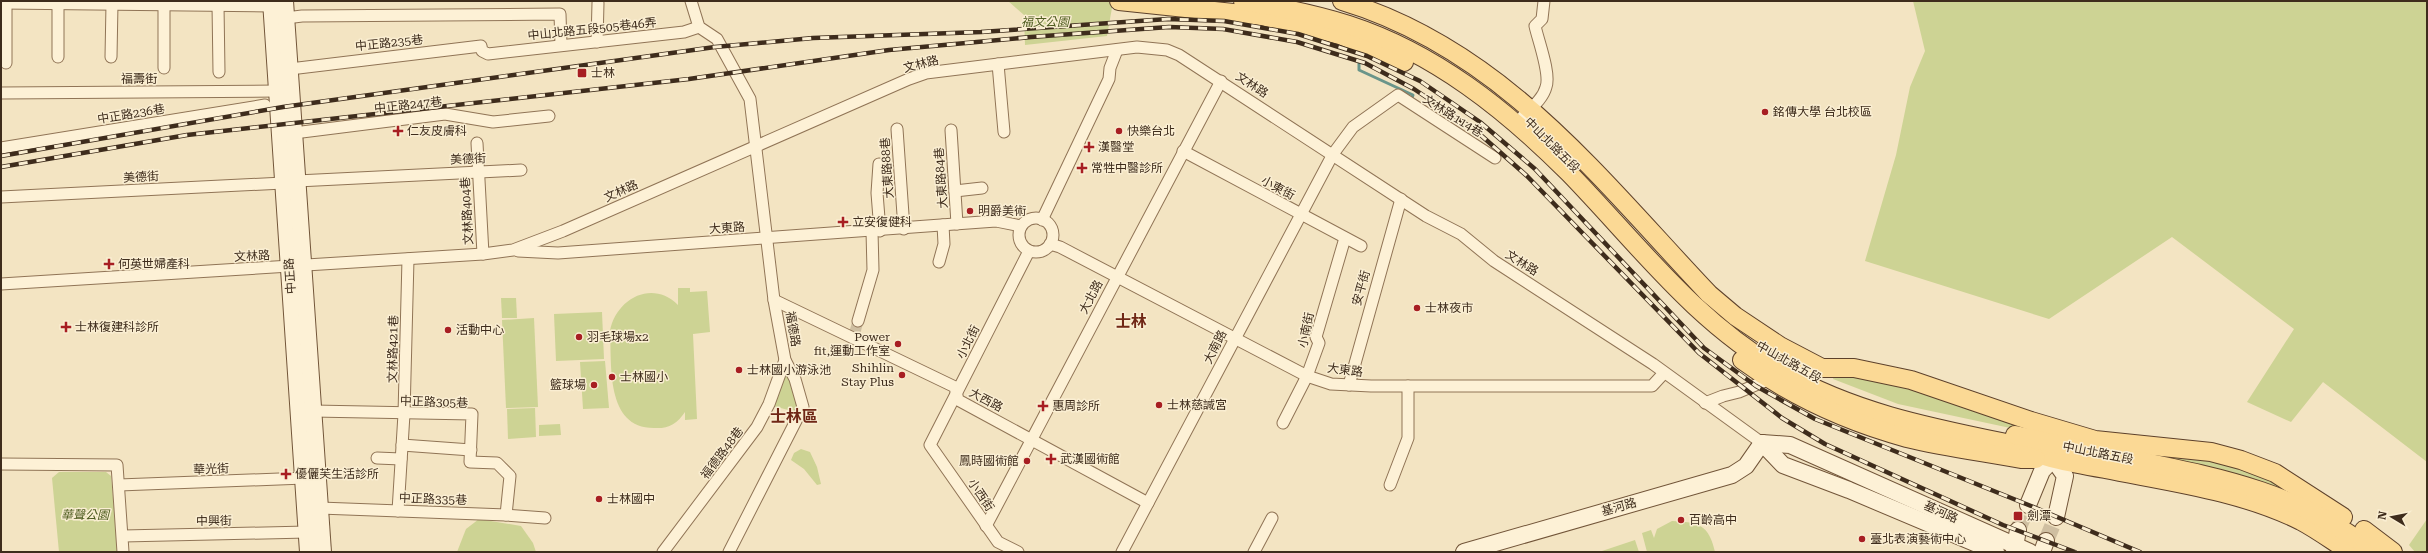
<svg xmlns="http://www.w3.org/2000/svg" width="2428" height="553" viewBox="0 0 2428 553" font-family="'Roboto Serif','Noto Sans TC',serif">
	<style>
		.green { fill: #cdd394 }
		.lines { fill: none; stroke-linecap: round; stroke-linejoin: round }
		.stream { stroke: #6a958a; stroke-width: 3 }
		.street-tunnel { stroke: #cfbfa1; stroke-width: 11; stroke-dasharray: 11 5.5; stroke-linecap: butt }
		.secondary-tunnel { stroke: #cfbfa1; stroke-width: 16; stroke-dasharray: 16 8; stroke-linecap: butt }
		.street-casing { stroke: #907456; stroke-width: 13 }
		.secondary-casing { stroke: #725539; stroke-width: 18 }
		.primary-casing { stroke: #5d412b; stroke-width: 20 }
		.street { stroke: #fdf1d6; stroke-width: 11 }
		.secondary { stroke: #fdf1d6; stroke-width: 16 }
		.primary { stroke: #fbd995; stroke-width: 18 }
		.rail-casing { stroke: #3e2c1c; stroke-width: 4.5 }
		.rail { stroke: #faeed2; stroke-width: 3; stroke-dasharray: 9; stroke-linecap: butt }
		.poi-dot { fill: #a71e22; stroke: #faeed2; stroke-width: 1.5 }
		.labels { text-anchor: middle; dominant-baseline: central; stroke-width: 3; stroke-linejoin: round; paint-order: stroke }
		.park-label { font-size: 12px; font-style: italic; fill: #4f5d20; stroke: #faeed2 }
		.street-label { font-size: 12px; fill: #3e2c1c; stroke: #faeed2 }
		.poi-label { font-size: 12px; fill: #3e2c1c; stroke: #faeed2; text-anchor: start }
		.district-label { font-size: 16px; font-weight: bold; fill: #702716; stroke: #faeed2 }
	</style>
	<rect width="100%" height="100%" fill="#f3e4c2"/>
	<g class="green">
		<path d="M1008,1h101l4,1 -6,34 -82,9 -1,-30z"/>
		<path d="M1913,1h514v461l-104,-80 -32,40 -44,-20 47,-73 -122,-92 -123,82 -184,-58 31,-106 14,-68 15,-36z"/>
		<path d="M678,288h12v4l17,-1 3,41 -17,2 4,85 -12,1v-8c-8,12 -17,17 -31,16 -49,0 -42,-64 -44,-97 6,-32 42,-52 68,-26z"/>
		<path d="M501,298h15l1,20h-15z"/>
		<path d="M602,312l2,47 -48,2 -2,-47z"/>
		<path d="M534,318l4,89 -32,1 -4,-88z"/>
		<path d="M605,361l4,47 -26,1 -3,-47z"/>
		<path d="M788,370l11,29 -3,13 -23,-6z"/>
		<path d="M1834,376l46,2 139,47 -4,4 -117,-25 -65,-25z"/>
		<path d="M535,408l1,29 -28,2 -1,-30z"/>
		<path d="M560,424l1,11 -22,1v-11z"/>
		<path d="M801,449l9,3 7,15 4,17 -4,1 -13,-16 -13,-9 3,-7z"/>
		<path d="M2137,453l101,10 67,34z"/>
		<path d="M59,472h47l5,4 7,76h-59l-7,-74z"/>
		<path d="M479,519l42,7 12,17 3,9h-79l9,-23z"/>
		<path d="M2427,519v33h-12l-6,-7z"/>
		<path d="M1672,521c27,1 37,4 43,31h-68l-5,-19 9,-3 3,8 3,-9z"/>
		<path d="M1635,540l4,12h-37v-1z"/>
	</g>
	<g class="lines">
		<path class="stream" d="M1359,63v7l54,25 -2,6"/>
		<path class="street-tunnel" d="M855,332l3,-11"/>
		<g class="secondary-tunnel">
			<path d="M2018,530l10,-25"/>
			<path d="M2046,541l10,-24"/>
		</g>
		<defs>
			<g id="street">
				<path d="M58,1v56"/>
				<path d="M691,1l8,26 18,12 33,60 24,201 11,60 10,19 8,28 -74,145"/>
				<path d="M1,3l270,3"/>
				<path d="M164,4v64"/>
				<path d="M218,5l1,67"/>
				<path d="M286,18l16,-2 258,-2 1,31"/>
				<path d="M597,42l1,-39"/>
				<path d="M111,57l1,-53"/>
				<path d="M6,63v-60"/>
				<path d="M998,64l6,68"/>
				<path d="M290,69l191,-23 1,5 6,3 196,-22 15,-5"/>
				<path d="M1,93l276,-2"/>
				<path d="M1523,116c8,-8 20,-17 23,-29 5,-13 -8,-47 -11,-61l7,-7 2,-18"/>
				<path d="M897,129l7,100"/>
				<path d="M951,130l6,94"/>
				<path d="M294,133l151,-19 48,8 56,-6"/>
				<path d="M477,143l6,111"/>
				<path d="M1,148l264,-43"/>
				<path d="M1183,151l178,95"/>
				<path d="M879,164l-2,29 3,38"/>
				<path d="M297,181l224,-11"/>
				<path d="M955,191l27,-3"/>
				<path d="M1,197l282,-14"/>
				<circle cx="1036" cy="235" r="17"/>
				<path d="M1042,220l67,-141 1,-11 7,-18"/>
				<path d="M1050,244l10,3 247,129 24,8 40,2h281l12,-13"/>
				<path d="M518,251l40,2 438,-32 25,5"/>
				<path d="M939,262l5,-18 -1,-19"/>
				<path d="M1,284l482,-30 30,-4 50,-19 346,-152 17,-6 211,-26 30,3 12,5 247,161 35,18 33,27 159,103 109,79"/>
				<path d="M774,300l181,87 3,13 190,103"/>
				<path d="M858,321l15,-51 -1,-39"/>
				<path d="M1349,385l52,-186"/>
				<path d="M1705,403l18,-7 16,-4 45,-19 36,-4"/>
				<path d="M313,411l159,3 -2,48 27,1 13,13 -4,39"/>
				<path d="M1283,423l24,-47 12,-33 -3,-6 29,-99"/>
				<path d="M402,445l69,5"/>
				<path d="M377,458l24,1"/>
				<path d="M1,464l116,1 6,87"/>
				<path d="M119,485l185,-7"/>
				<path d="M1390,485l18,-47v-52"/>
				<path d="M320,508l186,7 39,3"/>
				<path d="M398,511l6,-97 4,-155"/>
				<path d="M986,526l235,-445"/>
				<path d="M123,536l184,-4"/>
				<path d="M663,552l94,-125 12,-23 16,-44"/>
				<path d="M1018,552l-20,-10 -68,-97 99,-194"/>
				<path d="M1122,552l211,-398 20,-27 45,-32 97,63"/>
				<path d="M1254,552l18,-34"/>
			</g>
			<g id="secondary">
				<path d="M271,1l37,551"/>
				<path d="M285,1l38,551"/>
				<path d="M1762,443l28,2 240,107"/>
				<path d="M1762,443l21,22 66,25 147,62"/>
				<path d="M2053,459l12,17 -9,41"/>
				<path d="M2028,505l14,-34 11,-12 3,-11"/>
				<path d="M1464,552l268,-77 14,-9 16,-23"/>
				<path d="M2014,552l4,-22"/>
				<path d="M2042,552l4,-11"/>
			</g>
			<g id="primary">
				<path d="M1119,1l143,15 78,19 64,27"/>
				<path d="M1243,1c36,6 71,13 106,24 86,28 157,85 220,148 69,71 126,149 214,199 70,40 145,55 223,71 17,4 32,12 49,16 16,4 33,7 50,10 65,13 136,22 196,52 17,9 33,21 49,31"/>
				<path d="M1342,1c160,48 257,177 367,293l26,22 45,30 42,22h32l57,12 120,41 64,19 116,12 30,8 34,13 68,44"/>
				<path d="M1742,360c49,36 106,62 165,78 37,9 76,14 114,21h15"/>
				<path d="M2015,435c40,9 79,17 119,25 89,18 166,33 240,92"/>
				<path d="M2364,530l29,22"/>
			</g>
		</defs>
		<use href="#street" class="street-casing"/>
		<use href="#secondary" class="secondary-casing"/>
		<use href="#primary" class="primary-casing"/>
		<use href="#street" class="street"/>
		<use href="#secondary" class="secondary"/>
		<use href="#primary" class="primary"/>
		<defs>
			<g id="rail">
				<path d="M1,156l282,-49 432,-60 98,-9 168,-6 187,-13 56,2 74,13 69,22 53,25 60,41 55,47 169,179 52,38 59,33 216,87 109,46"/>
				<path d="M1,167l186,-32 502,-56 200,-29 142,-13 138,-10 54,2 74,13 68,21 49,26 61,41 52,46 172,177 83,65 43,26 178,81 72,27"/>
			</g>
		</defs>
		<use href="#rail" class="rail-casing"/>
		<use href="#rail" class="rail"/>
	</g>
	<g class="poi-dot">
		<rect x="577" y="68" width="10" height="10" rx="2"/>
		<circle cx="1765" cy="112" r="4"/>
		<path d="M396 125h4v4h4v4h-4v4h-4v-4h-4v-4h4z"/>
		<circle cx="1119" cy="131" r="4"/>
		<path d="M1087 141h4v4h4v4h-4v4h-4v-4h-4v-4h4z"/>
		<path d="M1080 162h4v4h4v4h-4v4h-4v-4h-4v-4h4z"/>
		<circle cx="970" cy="211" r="4"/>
		<path d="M841 216h4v4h4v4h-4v4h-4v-4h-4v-4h4z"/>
		<path d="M107 258h4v4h4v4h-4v4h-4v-4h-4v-4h4z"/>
		<circle cx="1417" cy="308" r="4"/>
		<path d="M64 321h4v4h4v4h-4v4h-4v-4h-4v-4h4z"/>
		<circle cx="448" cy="330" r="4"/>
		<circle cx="579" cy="337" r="4"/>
		<circle cx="898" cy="344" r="4"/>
		<circle cx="739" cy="370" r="4"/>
		<circle cx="902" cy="375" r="4"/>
		<circle cx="612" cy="377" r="4"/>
		<circle cx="594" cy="385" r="4"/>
		<circle cx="1159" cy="405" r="4"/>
		<path d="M1041 400h4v4h4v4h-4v4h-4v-4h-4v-4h4z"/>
		<path d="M1049 453h4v4h4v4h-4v4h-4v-4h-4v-4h4z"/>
		<circle cx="1027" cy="461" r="4"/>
		<path d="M284 468h4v4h4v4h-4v4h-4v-4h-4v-4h4z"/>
		<circle cx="599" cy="499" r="4"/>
		<rect x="2013" y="511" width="10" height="10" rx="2"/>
		<circle cx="1681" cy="520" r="4"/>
		<circle cx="1862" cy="539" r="4"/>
	</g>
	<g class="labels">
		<g class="park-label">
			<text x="1045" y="22">福文公園</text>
			<text x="85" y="515">華聲公園</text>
		</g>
		<g class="street-label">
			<text transform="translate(592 29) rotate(-6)">中山北路五段505巷46弄</text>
			<text transform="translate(389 43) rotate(-6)">中正路235巷</text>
			<text transform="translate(921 64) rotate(-14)">文林路</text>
			<text x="139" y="79">福壽街</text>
			<text transform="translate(1252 85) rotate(33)">文林路</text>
			<text transform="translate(408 105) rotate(-6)">中正路247巷</text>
			<text transform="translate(131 114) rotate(-9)">中正路236巷</text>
			<text transform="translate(1453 116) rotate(32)">文林路114巷</text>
			<text transform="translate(1552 145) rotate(45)">中山北路五段</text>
			<text transform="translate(468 159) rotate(-2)">美德街</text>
			<text transform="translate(887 168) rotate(-94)">大東路88巷</text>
			<text transform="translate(141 177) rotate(-3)">美德街</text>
			<text transform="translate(941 178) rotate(-94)">大東路84巷</text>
			<text transform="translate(1278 188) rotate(28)">小東街</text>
			<text transform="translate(621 191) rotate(-24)">文林路</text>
			<text transform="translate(467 211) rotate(-93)">文林路404巷</text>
			<text transform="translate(727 228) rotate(-4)">大東路</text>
			<text transform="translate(252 256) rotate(-3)">文林路</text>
			<text transform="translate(1522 263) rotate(32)">文林路</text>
			<text transform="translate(290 276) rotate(-94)">中正路</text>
			<text transform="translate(1361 288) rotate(-74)">安平街</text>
			<text transform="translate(1091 297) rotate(-62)">大北路</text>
			<text transform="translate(793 329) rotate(80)">福德路</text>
			<text transform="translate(1306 330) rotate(-78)">小南街</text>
			<text transform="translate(968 342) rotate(-63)">小北街</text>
			<text transform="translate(1215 347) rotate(-63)">大南路</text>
			<text transform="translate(393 349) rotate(-89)">文林路421巷</text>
			<text transform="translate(1789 362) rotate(29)">中山北路五段</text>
			<text transform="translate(1345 370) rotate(7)">大東路</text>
			<text transform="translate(986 400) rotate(28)">大西路</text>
			<text transform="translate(434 402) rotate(2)">中正路305巷</text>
			<text transform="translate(722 453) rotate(-53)">福德路48巷</text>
			<text transform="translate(2098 453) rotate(11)">中山北路五段</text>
			<text transform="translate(211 469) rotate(-2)">華光街</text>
			<text transform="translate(981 495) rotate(56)">小西街</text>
			<text transform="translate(433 499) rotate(2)">中正路335巷</text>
			<text transform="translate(1619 507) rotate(-16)">基河路</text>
			<text transform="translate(1941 512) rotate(24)">基河路</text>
			<text transform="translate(214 521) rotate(-1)">中興街</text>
		</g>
		<g class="poi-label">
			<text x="591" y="73">士林</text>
			<text x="1773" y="112">銘傳大學 台北校區</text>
			<text x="407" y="131">仁友皮膚科</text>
			<text x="1127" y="131">快樂台北</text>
			<text x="1098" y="147">漢醫堂</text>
			<text x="1091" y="168">常牲中醫診所</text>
			<text x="978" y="211">明爵美術</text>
			<text x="852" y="222">立安復健科</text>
			<text x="118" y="264">何英世婦產科</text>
			<text x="1425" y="308">士林夜市</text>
			<text x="75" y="327">士林復建科診所</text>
			<text x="456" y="330">活動中心</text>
			<text x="587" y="337">羽毛球場x2</text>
			<text x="890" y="337" text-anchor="end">Power<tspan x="890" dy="14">fit,運動工作室</tspan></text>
			<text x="894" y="368" text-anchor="end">Shihlin<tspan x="894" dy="14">Stay Plus</tspan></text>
			<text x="747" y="370">士林國小游泳池</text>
			<text x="620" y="377">士林國小</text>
			<text x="586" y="385" text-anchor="end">籃球場</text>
			<text x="1167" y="405">士林慈諴宮</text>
			<text x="1052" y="406">惠周診所</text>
			<text x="1060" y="459">武漢國術館</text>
			<text x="1019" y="461" text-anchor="end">鳳時國術館</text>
			<text x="295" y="474">優儷芙生活診所</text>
			<text x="607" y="499">士林國中</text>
			<text x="2027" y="516">劍潭</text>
			<text x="1689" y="520">百齡高中</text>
			<text x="1870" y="539">臺北表演藝術中心</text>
		</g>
		<g class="district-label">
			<text x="1131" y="321">士林</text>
			<text x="794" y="416">士林區</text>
		</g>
	</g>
	<rect width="2428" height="553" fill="none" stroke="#3e2c1c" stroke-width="4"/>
	<g transform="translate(2392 517) rotate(280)" stroke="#faeed2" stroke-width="3" paint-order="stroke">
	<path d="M0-3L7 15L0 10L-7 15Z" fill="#3e2c1c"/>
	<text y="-6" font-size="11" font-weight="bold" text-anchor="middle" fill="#3e2c1c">N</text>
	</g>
</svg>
